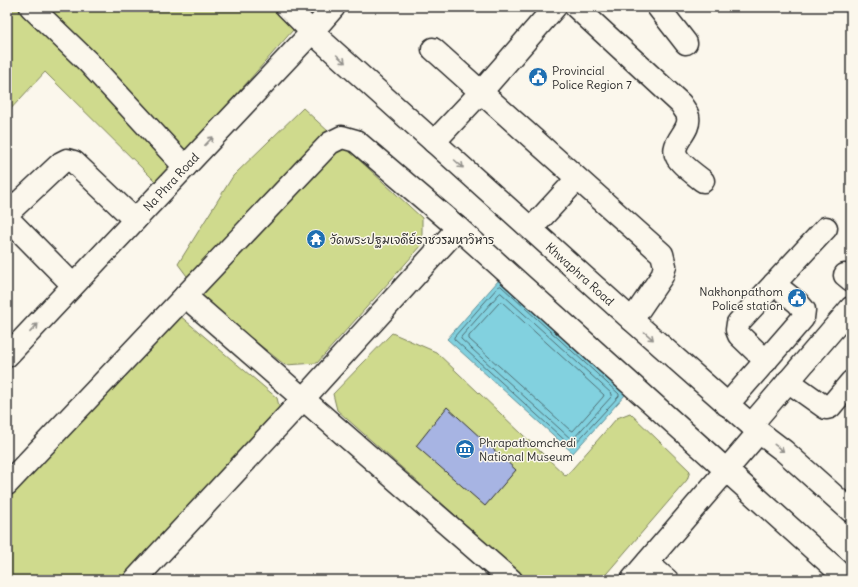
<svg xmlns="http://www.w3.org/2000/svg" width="858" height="587" viewBox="0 0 858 587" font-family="Delius,'Playpen Sans Thai',sans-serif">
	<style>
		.green { fill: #cfda8d; stroke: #7d825c }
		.water { fill: #82d1df; stroke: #5f8f97 }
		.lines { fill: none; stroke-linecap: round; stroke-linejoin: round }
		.shore { stroke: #4e6d73; stroke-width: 1 }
		.building { fill: #a7b4e3; stroke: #2b2b2b }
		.minor-casing { stroke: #2b2b2b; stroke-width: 25 }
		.major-casing { stroke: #2b2b2b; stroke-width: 25 }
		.minor { stroke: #fbf7ec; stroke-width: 22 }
		.major { stroke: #fbf7ec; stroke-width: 22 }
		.oneway { stroke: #93918c }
		.labels { text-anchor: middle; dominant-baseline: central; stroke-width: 3; stroke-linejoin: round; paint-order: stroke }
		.poi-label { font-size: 12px; fill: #2b2b2b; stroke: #fbf7ec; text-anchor: start }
		.street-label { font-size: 12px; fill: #2b2b2b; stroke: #fbf7ec }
	</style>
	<rect width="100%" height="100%" fill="#fbf7ec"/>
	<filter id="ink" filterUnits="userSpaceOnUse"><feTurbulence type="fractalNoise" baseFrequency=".025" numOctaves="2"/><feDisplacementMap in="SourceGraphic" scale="8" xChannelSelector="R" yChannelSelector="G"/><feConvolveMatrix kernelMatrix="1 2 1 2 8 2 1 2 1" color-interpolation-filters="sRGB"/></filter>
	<g filter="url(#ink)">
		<g class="green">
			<path d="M7,7h263l23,23 -135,154 -113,-112 -38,41z"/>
			<path d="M303,108l119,110v27l-105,118 -32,2 -78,-62 -29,-39 55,-88z"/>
			<path d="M179,315l98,83 4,16 -160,166h-114v-85z"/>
			<path d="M392,333l44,19 130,124 51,-58 13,-5 60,58 -3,9 -86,100h-73l-191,-170 -4,-16z"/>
		</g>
		<path class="water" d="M499,280l127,114 -53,59 -126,-114z"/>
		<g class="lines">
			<g class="shore">
				<path d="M501,286l118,108v2l-46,50h-2l-117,-107v-2l44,-50z"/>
				<path d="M501,293l111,101v2l-39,43h-2l-110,-100v-2l38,-43z"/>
				<path d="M502,302l102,93 -1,2 -30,34 -3,-1 -101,-91v-3l30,-33z"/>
			</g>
		</g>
		<path class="building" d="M447,407l69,63 -31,36 -69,-60z"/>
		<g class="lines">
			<defs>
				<g id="minor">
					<path d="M31,7l57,55 97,105"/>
					<path d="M287,7l25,25 22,-25"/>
					<path d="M576,7l105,97c2,4 7,9 7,13 3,15 -19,26 -11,40 4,8 19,18 26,24"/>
					<path d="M658,7l28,36"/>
					<path d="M433,49l229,205 3,12 -3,10 -30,44"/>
					<path d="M434,142l47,-50 74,-85"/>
					<path d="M531,229l46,-50"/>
					<path d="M845,275l6,5"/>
					<path d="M73,285l-62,-63 -2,-6 2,-6 50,-47 6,-3 7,2 61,58"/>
					<path d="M185,296l326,284"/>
					<path d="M766,361l-27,-26 -2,-5 1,-7 36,-39"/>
					<path d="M788,381l38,27 4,-1 21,-25"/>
					<path d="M727,405l76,-87 1,-8 -6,-7 -24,-19 52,-56"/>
					<path d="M751,425l100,-117"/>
					<path d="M7,484l323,-341 12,-6 14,4 102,87 390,352"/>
					<path d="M647,563l20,17"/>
					<path d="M135,580l169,-182 154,-170"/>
					<path d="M632,580l127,-148"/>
				</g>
				<path id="major" d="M7,356l305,-324 320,288 127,112 25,19 67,60"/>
			</defs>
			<use href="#minor" class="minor-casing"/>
			<use href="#major" class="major-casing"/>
			<use href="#minor" class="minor"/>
			<use href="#major" class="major"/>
		</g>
		<defs><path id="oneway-shaft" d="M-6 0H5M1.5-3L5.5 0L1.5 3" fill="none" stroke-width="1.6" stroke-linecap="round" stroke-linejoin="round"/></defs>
		<g class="oneway">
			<use href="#oneway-shaft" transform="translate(341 59) rotate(42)"/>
			<use href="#oneway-shaft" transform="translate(209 141) rotate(-46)"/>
			<use href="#oneway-shaft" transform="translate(459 164) rotate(42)"/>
			<use href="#oneway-shaft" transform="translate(34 328) rotate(-47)"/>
			<use href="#oneway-shaft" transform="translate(649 336) rotate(41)"/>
			<use href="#oneway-shaft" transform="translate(779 448) rotate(37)"/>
		</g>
	</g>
	<defs>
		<symbol id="civic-disc" viewBox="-11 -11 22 22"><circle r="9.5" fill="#1f6fb2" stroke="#fbf7ec"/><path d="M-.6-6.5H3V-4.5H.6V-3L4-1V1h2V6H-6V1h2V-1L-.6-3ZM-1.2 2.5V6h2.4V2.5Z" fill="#fff"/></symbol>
		<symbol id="temple-disc" viewBox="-11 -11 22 22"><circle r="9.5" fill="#1f6fb2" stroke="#fbf7ec"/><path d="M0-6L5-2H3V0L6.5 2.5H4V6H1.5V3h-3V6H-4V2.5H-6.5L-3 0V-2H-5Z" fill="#fff"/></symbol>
		<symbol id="museum-disc" viewBox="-11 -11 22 22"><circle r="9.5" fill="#1f6fb2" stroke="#fbf7ec"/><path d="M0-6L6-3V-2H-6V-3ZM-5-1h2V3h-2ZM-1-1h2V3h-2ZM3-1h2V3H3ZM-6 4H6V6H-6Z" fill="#fff"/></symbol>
	</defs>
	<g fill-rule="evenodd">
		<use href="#civic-disc" x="527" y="66" width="22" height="22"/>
		<use href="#temple-disc" x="305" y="228" width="22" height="22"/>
		<use href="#civic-disc" x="786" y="287" width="22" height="22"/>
		<use href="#museum-disc" x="454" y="438" width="22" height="22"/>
	</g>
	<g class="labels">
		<g class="poi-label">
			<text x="552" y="70">Provincial<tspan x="552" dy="14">Police Region 7</tspan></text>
			<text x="330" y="239">วัดพระปฐมเจดีย์ราชวรมหาวิหาร</text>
			<text x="783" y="291" text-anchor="end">Nakhonpathom<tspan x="783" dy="14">Police station</tspan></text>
			<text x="479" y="442">Phrapathomchedi<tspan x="479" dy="14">National Museum</tspan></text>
		</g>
		<g class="street-label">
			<text transform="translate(171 182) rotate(-47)">Na Phra Road</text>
			<text transform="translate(580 274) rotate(42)">Khwaphra Road</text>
		</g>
	</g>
	<rect width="858" height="587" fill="none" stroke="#fbf7ec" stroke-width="24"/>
	<rect x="12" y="12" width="834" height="563" fill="none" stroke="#2b2b2b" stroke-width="1.5" filter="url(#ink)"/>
</svg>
